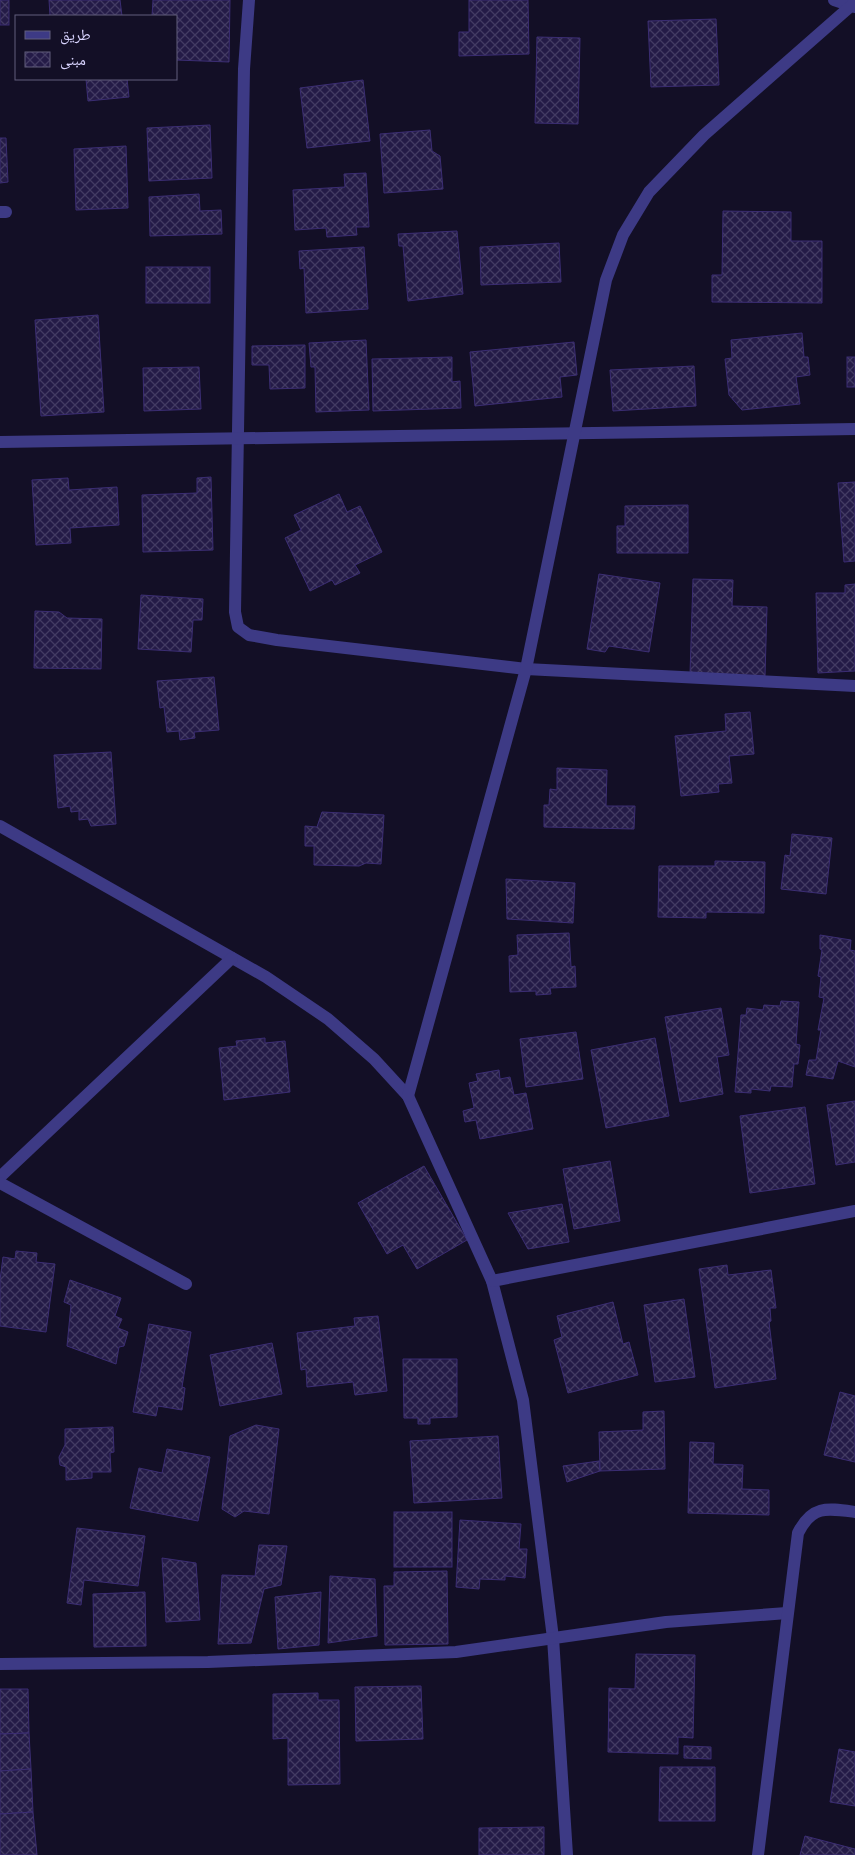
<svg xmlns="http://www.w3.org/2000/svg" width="855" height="1855" viewBox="0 0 855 1855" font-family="'Titillium Web','Noto Naskh Arabic',sans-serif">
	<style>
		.building { fill: url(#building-cross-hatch); stroke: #3b2d73 }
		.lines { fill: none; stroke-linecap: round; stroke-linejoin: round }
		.street { stroke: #3d3a85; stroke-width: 12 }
	</style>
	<defs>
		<pattern id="building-cross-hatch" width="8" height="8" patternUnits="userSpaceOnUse" patternTransform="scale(1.25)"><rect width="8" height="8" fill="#241b47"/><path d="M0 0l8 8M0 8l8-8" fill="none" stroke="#433b63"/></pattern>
	</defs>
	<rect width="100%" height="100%" fill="#130f26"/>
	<g class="building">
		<rect x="0" y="0" width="9" height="25"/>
		<path d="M49,0h71l2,16h-72z"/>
		<path d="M153,0h77l-1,62 -53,-2v-44h-24z"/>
		<path d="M469,0h59l1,54 -70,2v-24h10z"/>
		<path d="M716,19l3,66 -68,2 -3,-66z"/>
		<path d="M537,37l43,1 -2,86 -43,-1z"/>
		<path d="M86,79h41l2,18 -41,4z"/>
		<path d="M363,80l7,61 -63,7 -7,-60z"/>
		<path d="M210,125l2,53 -63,3 -2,-53z"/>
		<path d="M430,130l2,21 8,5 3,33 -59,4 -4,-59z"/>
		<path d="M0,138h6l2,44 -8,1z"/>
		<path d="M126,146l2,62 -52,2 -2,-61z"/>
		<path d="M366,173l3,54h-13l1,8 -30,2 -1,-9 -31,2 -2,-40 52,-3 -1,-13z"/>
		<path d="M199,194l1,17 21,-1 1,24 -72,2 -1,-39z"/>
		<path d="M723,211l68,1v29h31v62l-110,-1v-27h10z"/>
		<path d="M457,231l6,63 -55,7 -5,-55h-4l-1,-12z"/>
		<path d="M559,243l2,39 -80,3 -1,-38z"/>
		<path d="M364,247l4,62 -62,4 -2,-45 -4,1 -1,-18z"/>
		<rect x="146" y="267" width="64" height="36"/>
		<path d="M98,315l6,97 -63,4 -6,-96z"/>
		<path d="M802,333l2,24h4l2,18 -14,2 4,27 -58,6 -13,-15 -4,-36 7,-1 -1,-18z"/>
		<path d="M366,340l3,70 -53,2 -1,-45h-4l-2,-24z"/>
		<path d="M574,342l3,33 -17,2 2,20 -87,9 -5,-54z"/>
		<path d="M305,345v43l-35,1 -1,-24h-17v-19z"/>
		<path d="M452,357v25l8,-1 1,27 -88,3 -1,-52z"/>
		<rect x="847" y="357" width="8" height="30"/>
		<path d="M694,366l2,40 -83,5 -3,-41z"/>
		<path d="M199,367l2,42 -57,2 -1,-43z"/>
		<path d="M211,477l2,73 -70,2 -1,-57 55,-2v-15z"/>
		<path d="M68,478l1,12 48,-3 2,38 -49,3 1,15 -35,2 -4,-65z"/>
		<path d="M855,482v79l-11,1 -6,-79z"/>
		<path d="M339,494l8,18 13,-6 22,46 -27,13 5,8 -25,12 -3,-5 -22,11 -25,-53 16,-8 -7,-15z"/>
		<path d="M688,505v48h-71v-27h8v-20z"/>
		<path d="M599,574l61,9 -11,69 -40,-6 -4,6 -18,-3z"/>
		<path d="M693,579l40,1 -1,26 35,1 -2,69 -75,-2z"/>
		<path d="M855,584v87l-37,2 -2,-80h29v-8z"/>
		<path d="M141,595l62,4 -1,21h-9l-2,32 -53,-3z"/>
		<path d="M35,611l24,1 8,6 35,1 -1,50 -67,-1z"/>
		<path d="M214,677l5,53 -25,2 1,6 -15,2 -1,-9 -12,1 -3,-25 -4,1 -3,-27z"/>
		<path d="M750,712l4,42 -25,2 3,27 -14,1 1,8 -38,4 -6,-60 51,-5 -1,-17z"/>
		<path d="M111,752l5,72 -25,2 -3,-7 -9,1v-9l-8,1 -1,-6 -12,2 -4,-53z"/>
		<path d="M557,768l50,2 -1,36h29l-1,23 -90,-2v-22h5l1,-16 7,1z"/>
		<path d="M322,812l62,3 -3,49 -15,-1 -7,3 -45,-1v-19h-9v-20l12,1z"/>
		<path d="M792,834l40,4 -6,56 -45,-5 4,-34 5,1z"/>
		<path d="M715,861l50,1 -1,51 -58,-1v6l-48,-1 1,-51h56z"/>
		<path d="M506,879l69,4 -2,40 -66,-4z"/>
		<path d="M569,933l2,34 4,-1 1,21 -26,1 1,6 -15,1v-4l-26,1 -1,-36 9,-1 -1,-20z"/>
		<path d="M820,935l31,5 -1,10 5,1v116l-17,-6 -5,18 -27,-4 3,-15h7l5,-30h-3l6,-32 -5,-1 2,-20 -3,-1 4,-26 -2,-1z"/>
		<path d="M781,1001l18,1 -3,42 4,1 -2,19h-4l-2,23 -21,-1 -1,5 -19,-2v4l-16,-1 6,-77h5l1,-7 16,2 1,-5 16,1z"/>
		<path d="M721,1008l8,47 -12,2 6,37 -43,8 -15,-85z"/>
		<path d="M576,1032l7,47 -57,8 -6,-48z"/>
		<path d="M265,1038v5l20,-2 5,51 -66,8 -5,-52 18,-2 -1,-5z"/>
		<path d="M655,1038l14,78 -63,12 -15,-78z"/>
		<path d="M499,1070l1,9 10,-2 4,18 12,-2 7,36 -53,10 -4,-19 -11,2 -2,-11 11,-3 -5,-25 9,-2 -2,-7z"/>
		<path d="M855,1101v61l-19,3 -9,-60z"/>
		<path d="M805,1107l10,77 -65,9 -10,-77z"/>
		<path d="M610,1161l10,60 -46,8 -11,-60z"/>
		<path d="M424,1166l43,74 -50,29 -14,-24 -16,9 -29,-51z"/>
		<path d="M562,1204l7,38 -41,7 -20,-36z"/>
		<path d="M16,1251l21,2 -1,9 19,2 -9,68 -46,-6v-46l3,-23 12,2z"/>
		<path d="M727,1265l1,10 43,-5 5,38h-6l1,13 -2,1 7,57 -61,9 -16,-119z"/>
		<path d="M70,1280l51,18 -6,18 7,3 -4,9 10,4 -4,14 -5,1 -3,17 -49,-18 4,-41 -7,-3z"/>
		<path d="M684,1299l11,78 -40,5 -11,-77z"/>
		<path d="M613,1302l10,42 6,-2 9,33 -70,18 -14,-53 8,-3 -5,-21z"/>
		<path d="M378,1316l9,75 -32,4 -2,-13 -46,5 -1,-18 -5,1 -4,-37 58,-7 -1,-8z"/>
		<path d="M149,1324l42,8 -9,55 3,1 -3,22 -24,-4 -2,10 -23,-4z"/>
		<path d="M272,1343l10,51 -62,12 -10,-51z"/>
		<path d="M403,1359h54v58l-27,1v6h-12v-6h-14z"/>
		<path d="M840,1392l15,4v66l-31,-7z"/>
		<path d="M664,1411l1,58 -65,2 -1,-39 44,-2v-18z"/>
		<path d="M256,1425l23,4 -10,85 -25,-3 -9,6 -13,-8 8,-73z"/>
		<path d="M113,1427l1,25 -4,1 1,19h-19v6l-26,2v-13l-6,-2 -1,-8 6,-12v-16z"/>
		<path d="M498,1436l4,62 -88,5 -4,-62z"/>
		<path d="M690,1442l24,1 -1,21 30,1 -1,24 27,1v25l-81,-2z"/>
		<path d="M167,1449l43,8 -12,64 -68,-13 9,-40 23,5z"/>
		<path d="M599,1461l1,10 -33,11 -4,-16z"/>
		<rect x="394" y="1512" width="58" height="55"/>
		<path d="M460,1520l61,4 -2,25h8l-2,29 -20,-2v4l-25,-1 -1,10 -23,-2z"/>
		<path d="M77,1528l68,8 -7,50 -54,-6 -3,25 -14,-2z"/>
		<path d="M259,1545l28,1 -6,39 -17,4 -13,54 -33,1 4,-69 33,1z"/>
		<path d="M162,1558l34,5 4,57 -34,2z"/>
		<path d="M447,1571l1,73 -63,1 -1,-59h10v-14z"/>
		<path d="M330,1576l45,3 2,57 -49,7z"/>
		<path d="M145,1592l1,54 -52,1 -1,-53z"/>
		<path d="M321,1592l-2,53 -41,4 -3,-52z"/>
		<path d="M636,1654l59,1 -2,83 -15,-1v17l-70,-2 1,-64 26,1z"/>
		<path d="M421,1686l2,53 -67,2 -1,-54z"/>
		<path d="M0,1689h28l1,44 -29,1z"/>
		<path d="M318,1693v7h21l1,84 -52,1v-47l-15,1v-45z"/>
		<path d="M29,1733l2,36 -31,2v-37z"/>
		<path d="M684,1746l27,1v12l-27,-1z"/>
		<path d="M839,1749l16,3v54l-25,-4z"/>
		<path d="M660,1767h55v54h-56z"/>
		<path d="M31,1769l2,43 -33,2v-43z"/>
		<path d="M33,1812l4,43h-37v-41z"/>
		<path d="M544,1827v28h-65v-27z"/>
		<path d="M805,1836l50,13v6h-55z"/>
	</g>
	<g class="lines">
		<g class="street">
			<path d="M249,0l-5,69 -9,543 3,15 11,8 28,5 249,29 329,17"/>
			<path d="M834,0l21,7"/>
			<path d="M0,212h6"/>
			<path d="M0,442l855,-13"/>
			<path d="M0,826l266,151 62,42 46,40 34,37 84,185 31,119 30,238 14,217"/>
			<path d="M408,1096l118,-427 80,-389 17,-45 26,-43 55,-57 148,-130"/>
			<path d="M0,1177l232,-219"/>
			<path d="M0,1183l186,101"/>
			<path d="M492,1281l363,-70"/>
			<path d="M0,1664l208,-2 248,-10 210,-30 121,-9"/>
			<path d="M758,1855l40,-322c14,-28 29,-25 57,-21"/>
		</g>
	</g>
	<rect x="15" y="15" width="162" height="65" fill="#130f26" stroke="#625e7d"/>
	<rect x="25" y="31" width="25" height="8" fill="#3d3a85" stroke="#625e7d"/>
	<text x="60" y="40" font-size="15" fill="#d9d4ff">طريق</text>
	<rect x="25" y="52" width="25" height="15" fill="url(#building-cross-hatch)" stroke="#625e7d"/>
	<text x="60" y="65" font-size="15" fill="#d9d4ff">مبنى</text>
</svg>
